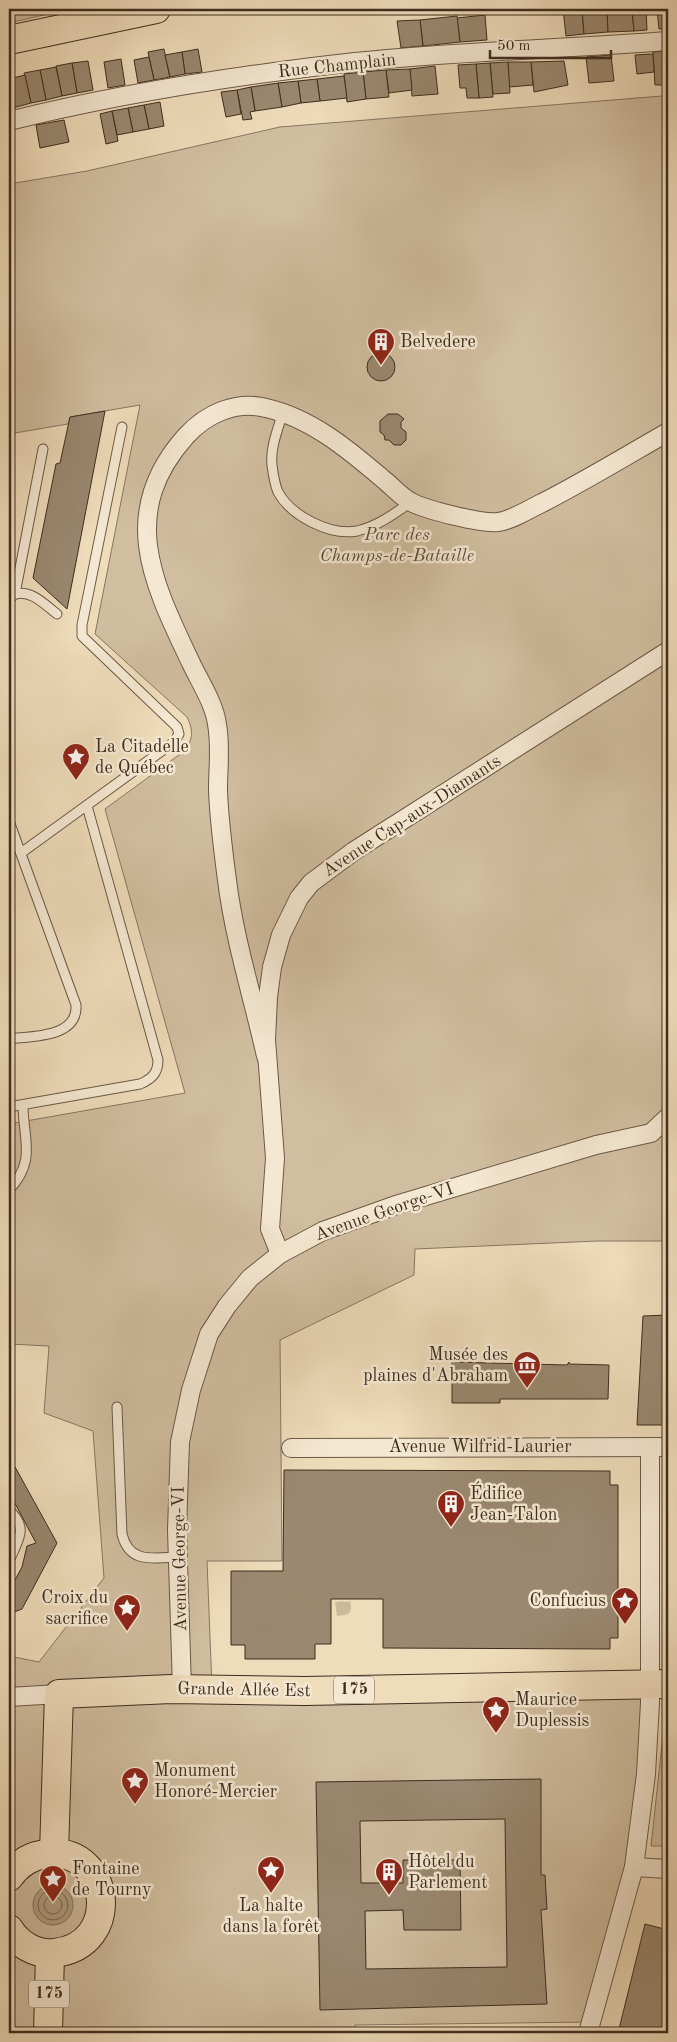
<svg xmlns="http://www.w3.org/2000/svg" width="677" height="2042" viewBox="0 0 677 2042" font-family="'Old Standard TT',serif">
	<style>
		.green { fill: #d1bea0; stroke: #887660 }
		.water { fill: #b3a085; stroke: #84725c }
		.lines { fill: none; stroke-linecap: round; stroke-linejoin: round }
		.shore { stroke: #786652; stroke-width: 1 }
		.building { fill: #9a8870; stroke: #3e2d1f; fill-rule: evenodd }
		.pedestrian-tunnel { stroke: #ccb99b; stroke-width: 14; stroke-dasharray: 14 7; stroke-linecap: butt }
		.service-casing { stroke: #6a5946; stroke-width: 11 }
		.minor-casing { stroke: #6a5946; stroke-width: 20 }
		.primary-casing { stroke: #3e2d1f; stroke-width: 30 }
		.service { stroke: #f5e8d2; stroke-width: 9 }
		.minor { stroke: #f5e8d2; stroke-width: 18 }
		.primary { stroke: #efdcba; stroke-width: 28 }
		.labels { text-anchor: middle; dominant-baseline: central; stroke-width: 5; stroke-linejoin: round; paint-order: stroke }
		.shield { fill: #f5e8d2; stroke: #756555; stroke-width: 1 }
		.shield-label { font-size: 16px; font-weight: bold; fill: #3e2d1f }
		.street-label { font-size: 18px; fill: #3e2d1f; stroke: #f5e8d2 }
		.poi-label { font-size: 18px; fill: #3e2d1f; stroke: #f5e8d2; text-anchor: start }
		.park-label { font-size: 18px; font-style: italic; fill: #5b4a39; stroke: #f5e8d2 }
	</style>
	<rect width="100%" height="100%" fill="#efdcba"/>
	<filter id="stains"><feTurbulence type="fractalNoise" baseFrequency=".004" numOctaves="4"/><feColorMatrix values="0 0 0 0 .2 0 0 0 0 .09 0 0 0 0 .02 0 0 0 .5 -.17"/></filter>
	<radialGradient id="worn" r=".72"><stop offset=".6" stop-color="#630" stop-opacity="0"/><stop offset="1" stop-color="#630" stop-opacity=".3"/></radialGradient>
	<g class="green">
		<path d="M9,9h61l-61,14z"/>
		<path d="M662,96h6v1145h-71l-182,8 -1,26 -134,65 2,221h-75l5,127 438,-4 -16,183 -43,155 -236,3 -1,8h-345v-377l30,6 65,-84 -11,-147 -49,-18 5,-67 -40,-2v-220l176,-31 -80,-284 78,-57c10,-11 11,-21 4,-35l-92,-83 45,-229 -70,12 -2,7 -59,10v-250l78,-13 193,-44z"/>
		<path d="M666,1468h2v193h-4z"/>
		<path d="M668,1721v125h-17l13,-120z"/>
	</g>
	<circle class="water" cx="53" cy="1905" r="20"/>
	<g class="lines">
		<g class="shore">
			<circle cx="53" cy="1905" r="15"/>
			<circle cx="53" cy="1905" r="9"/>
		</g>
	</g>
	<g class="building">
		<path d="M563,9h19l2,25 -18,2z"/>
		<path d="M582,9h25l1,23 -24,2z"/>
		<path d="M607,9h25l2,22 -26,1z"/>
		<path d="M632,9h14l1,21 -13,1z"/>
		<path d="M657,9h11v20h-9z"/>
		<path d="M485,15l2,25 -27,2 -3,-24z"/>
		<path d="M457,16l3,26 -37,4 -3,-26z"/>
		<path d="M420,20l3,26 -22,2 -4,-27z"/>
		<path d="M164,49l6,28 -16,3 -6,-28z"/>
		<path d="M198,49l4,23 -17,2 -3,-22z"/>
		<path d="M668,51v34h-13l-2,-33z"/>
		<path d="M182,52l3,22 -15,3 -5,-22z"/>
		<path d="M653,54l1,18 -17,2 -2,-19z"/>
		<path d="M611,55l3,26 -25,2 -3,-26z"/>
		<path d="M149,57l5,23 -16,3 -4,-23z"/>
		<path d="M121,59l4,26 -17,3 -4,-26z"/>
		<path d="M88,61l5,29 -16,3 -5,-30z"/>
		<path d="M564,61l4,24 -34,7 -3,-30z"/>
		<path d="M508,62h23l2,23 -24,2z"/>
		<path d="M508,62l2,31 -17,1 -3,-31z"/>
		<path d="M72,63l5,30 -15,3 -6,-30z"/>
		<path d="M490,63l3,34 -14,1 -3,-34z"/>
		<path d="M476,64l3,34h-12l-1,-10h-6l-2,-23z"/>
		<path d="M435,66l3,28 -26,2 -2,-27z"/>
		<path d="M56,67l6,29 -16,4 -6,-30z"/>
		<path d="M410,69l2,21 -23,3 -3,-23z"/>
		<path d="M40,70l6,30 -15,3 -7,-30z"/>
		<path d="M386,70l3,27 -23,2 -3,-27z"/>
		<path d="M363,72l3,27 -19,3 -3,-28z"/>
		<path d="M25,75l6,28 -22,6v-30z"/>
		<path d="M344,76l3,22 -27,3 -3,-22z"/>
		<path d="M317,79l3,22 -19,2 -3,-22z"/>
		<path d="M298,81l3,22 -19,4 -4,-24z"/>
		<path d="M278,83l4,24 -27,4 -4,-24z"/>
		<path d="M251,87l4,24 -5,1 2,7 -9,1 -6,-30z"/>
		<path d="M237,90l4,24 -15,3 -5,-25z"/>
		<path d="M160,102l4,24 -15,3 -5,-24z"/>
		<path d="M144,105l5,24 -16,3 -5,-24z"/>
		<path d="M128,108l5,24 -16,3 -5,-24z"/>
		<path d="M112,111l6,30 -12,3 -6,-30z"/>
		<path d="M64,120l5,22 -29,6 -4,-23z"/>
		<circle cx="381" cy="367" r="14"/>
		<path d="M105,411l-38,198 -34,-31 23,-114 4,-1 10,-46z"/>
		<path d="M388,414h10l6,5 -3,3v6l5,4v8l-5,5h-7l-5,-5h-4l-1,-5 -4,-3v-11z"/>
		<path d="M668,1315v110h-31l6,-109z"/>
		<path d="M452,1362l115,3 2,-3v2l40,1 -1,34h-108v4h-48z"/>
		<path d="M9,1456l48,87 -35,66 -13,5v-23l13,-24 5,-21 9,-3 -27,-51z"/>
		<path d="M284,1470l326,1v14h8v153h-8v11l-227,-1v-49h-52v45h-16v15h-70v-14h-14v-74h52z"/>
		<path d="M541,1779v96h4l2,34 -6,1 6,94 -227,6 -4,-228zM505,1819l2,148 -141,2 -1,-58 38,-1 1,20h57l-1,-70h-57v23h-42l-1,-62z"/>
		<path d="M645,1924l23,6v103h-50z"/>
	</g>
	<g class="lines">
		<path class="pedestrian-tunnel" d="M336,1609l8,-1 -1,-9"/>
		<defs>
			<g id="service">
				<path d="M283,412c-5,17 -13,36 -11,53 1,8 3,20 6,27 13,24 52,44 79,39 21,-5 37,-17 54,-29"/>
				<path d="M15,594c17,-4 29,10 42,20"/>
				<path d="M9,599l6,-5 28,-145"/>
				<path d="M9,821l67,184c2,33 -44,31 -67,34"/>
				<path d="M21,853l153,-111 5,-8 -2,-7 -95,-91v-11l40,-198"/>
				<path d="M9,1107l131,-23c12,-5 18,-11 18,-24l-71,-254"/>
				<path d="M9,1190c28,-30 14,-51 14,-85"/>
				<path d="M117,1407l5,127c7,30 31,24 56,23"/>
				<path d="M9,1510c20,18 9,30 0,51"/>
			</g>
			<g id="minor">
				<path d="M9,121c113,-28 230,-46 346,-59 104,-11 209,-13 313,-21"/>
				<path d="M266,1056c-13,-58 -32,-118 -39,-176 -4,-30 -8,-60 -9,-90 0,-22 3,-44 -1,-66 -3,-21 -17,-42 -26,-61 -38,-80 -74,-150 -5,-227 20,-22 50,-36 80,-28 45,10 83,42 117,71 9,7 18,18 28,23 15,8 71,22 87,20 15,-2 31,-13 44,-19 43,-22 84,-47 126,-71"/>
				<path d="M280,1254l-10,-25 5,-71 -9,-118 2,-43 4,-30 9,-32 18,-37 12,-15 43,-32 314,-200"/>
				<path d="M291,1448l377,-1"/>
				<path d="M182,1689l-5,-159 3,-88 11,-52 18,-56 18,-28 23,-28 30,-24 43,-23 76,-27 197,-59 55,-12 17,-16"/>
				<path d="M9,1697l50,-3"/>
				<path d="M634,1867l34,2"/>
				<path d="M588,2033l46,-166 12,-93 4,-71v-256"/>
			</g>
			<g id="primary">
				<path d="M9,40l147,-31"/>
				<path d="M54,1853l5,-159 112,-5 134,2 363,-7"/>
				<path d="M9,1877c9,-13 21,-21 37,-23 65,-9 78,92 8,99 -18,2 -36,-9 -45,-24"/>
				<path d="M48,2033l2,-79"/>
			</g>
		</defs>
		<use href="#service" class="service-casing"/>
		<use href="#minor" class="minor-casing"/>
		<use href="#primary" class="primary-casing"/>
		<use href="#service" class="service"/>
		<use href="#minor" class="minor"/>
		<use href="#primary" class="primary"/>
	</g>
	<defs>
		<symbol id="building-pin" viewBox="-11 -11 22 30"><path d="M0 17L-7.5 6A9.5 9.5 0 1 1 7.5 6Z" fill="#8f2418" stroke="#f5e8d2"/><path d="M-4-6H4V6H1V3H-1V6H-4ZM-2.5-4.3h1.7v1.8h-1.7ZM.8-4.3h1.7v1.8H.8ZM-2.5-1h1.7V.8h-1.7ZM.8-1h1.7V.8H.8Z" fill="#fff"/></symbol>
		<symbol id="sight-pin" viewBox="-11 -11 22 30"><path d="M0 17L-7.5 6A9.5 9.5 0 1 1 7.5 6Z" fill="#8f2418" stroke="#f5e8d2"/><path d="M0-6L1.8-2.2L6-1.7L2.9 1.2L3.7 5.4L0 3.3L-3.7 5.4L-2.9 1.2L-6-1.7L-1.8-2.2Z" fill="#fff"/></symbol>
		<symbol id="museum-pin" viewBox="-11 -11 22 30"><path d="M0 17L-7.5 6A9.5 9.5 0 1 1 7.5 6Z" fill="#8f2418" stroke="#f5e8d2"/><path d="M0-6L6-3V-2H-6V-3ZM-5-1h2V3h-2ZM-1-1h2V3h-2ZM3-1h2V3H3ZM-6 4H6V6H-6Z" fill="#fff"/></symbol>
	</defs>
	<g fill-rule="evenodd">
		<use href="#building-pin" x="365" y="326" width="32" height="43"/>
		<use href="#sight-pin" x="60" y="741" width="32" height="43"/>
		<use href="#museum-pin" x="511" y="1349" width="32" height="43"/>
		<use href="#building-pin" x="435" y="1488" width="32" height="43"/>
		<use href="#sight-pin" x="609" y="1585" width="32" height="43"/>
		<use href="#sight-pin" x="111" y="1592" width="32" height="43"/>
		<use href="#sight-pin" x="480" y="1694" width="32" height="43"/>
		<use href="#sight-pin" x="119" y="1765" width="32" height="43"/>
		<use href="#sight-pin" x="255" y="1854" width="32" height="43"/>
		<use href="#building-pin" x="373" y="1856" width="32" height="43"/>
		<use href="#sight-pin" x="37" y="1863" width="32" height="43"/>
	</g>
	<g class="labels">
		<g class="shield">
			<rect x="334" y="1676.5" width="40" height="27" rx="4"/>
			<rect x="29" y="1980.5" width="40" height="27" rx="4"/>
		</g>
		<g class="shield-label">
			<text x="354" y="1690">175</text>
			<text x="49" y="1994">175</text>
		</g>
		<g class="street-label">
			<text transform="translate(337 66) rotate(-6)">Rue Champlain</text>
			<text transform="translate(412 816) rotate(-33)">Avenue Cap-aux-Diamants</text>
			<text transform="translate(384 1212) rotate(-19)">Avenue George-VI</text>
			<text x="480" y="1447">Avenue Wilfrid-Laurier</text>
			<text transform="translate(180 1559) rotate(-91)">Avenue George-VI</text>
			<text transform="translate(244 1690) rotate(1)">Grande Allée Est</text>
		</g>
		<g class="poi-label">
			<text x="400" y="342">Belvedere</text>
			<text x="95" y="747">La Citadelle<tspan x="95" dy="21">de Québec</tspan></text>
			<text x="508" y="1355" text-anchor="end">Musée des<tspan x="508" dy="21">plaines d'Abraham</tspan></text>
			<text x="470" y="1494">Édifice<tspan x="470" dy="21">Jean-Talon</tspan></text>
			<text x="108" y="1598" text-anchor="end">Croix du<tspan x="108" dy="21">sacrifice</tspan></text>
			<text x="606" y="1601" text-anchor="end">Confucius</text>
			<text x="515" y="1700">Maurice<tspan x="515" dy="21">Duplessis</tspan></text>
			<text x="154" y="1771">Monument<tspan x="154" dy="21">Honoré-Mercier</tspan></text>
			<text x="408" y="1862">Hôtel du<tspan x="408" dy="21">Parlement</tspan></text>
			<text x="72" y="1869">Fontaine<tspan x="72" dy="21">de Tourny</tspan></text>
			<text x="271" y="1906" text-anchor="middle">La halte<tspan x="271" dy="21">dans la forêt</tspan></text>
		</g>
		<g class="park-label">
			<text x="397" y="535">Parc des<tspan x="397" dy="21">Champs-de-Bataille</tspan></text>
		</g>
	</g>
	<rect width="677" height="2042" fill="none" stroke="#efdcba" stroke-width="30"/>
	<rect x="10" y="10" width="657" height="2022" fill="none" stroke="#3e2d1f" stroke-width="2.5"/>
	<rect x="15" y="15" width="647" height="2012" fill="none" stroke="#3e2d1f"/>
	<path d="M490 50v8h121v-8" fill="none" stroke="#3e2d1f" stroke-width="2.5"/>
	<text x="497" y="50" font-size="15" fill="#3e2d1f" stroke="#f5e8d2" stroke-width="4" paint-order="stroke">50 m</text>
	<rect width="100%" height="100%" filter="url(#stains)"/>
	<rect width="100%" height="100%" fill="url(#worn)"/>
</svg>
